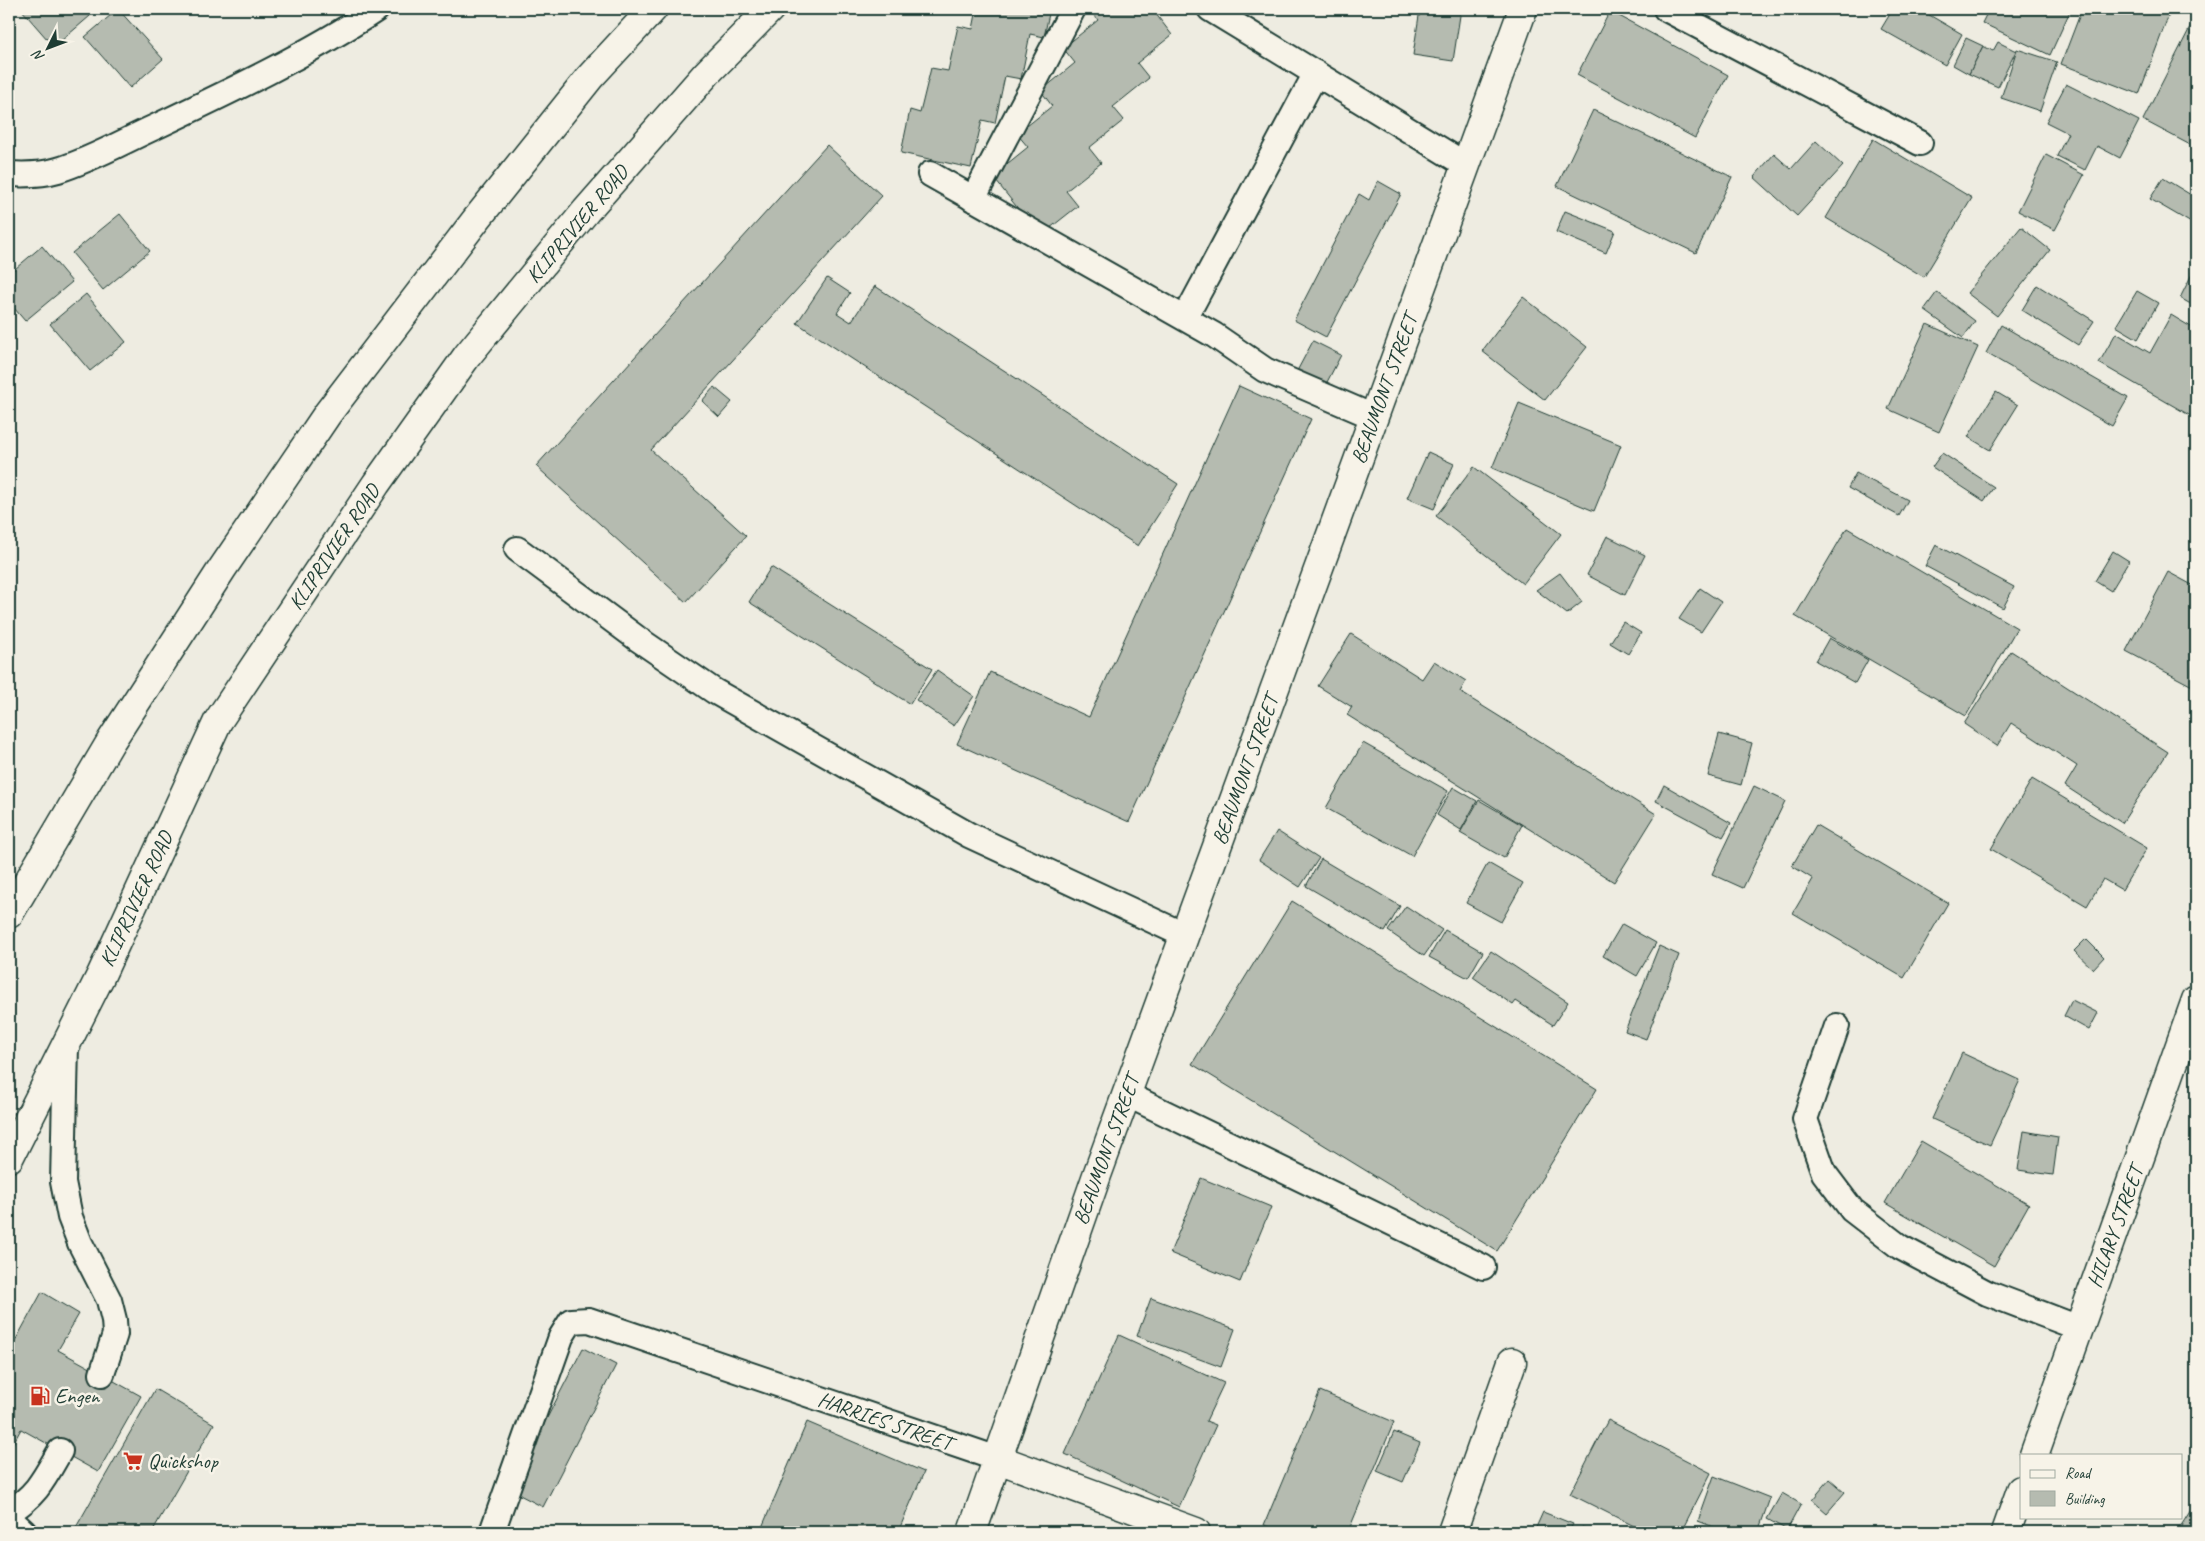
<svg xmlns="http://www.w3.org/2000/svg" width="2205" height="1541" viewBox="0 0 2205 1541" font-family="Caveat,sans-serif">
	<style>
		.building { fill: #b5bbb0; stroke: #1f3d34 }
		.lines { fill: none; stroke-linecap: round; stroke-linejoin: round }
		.lane-casing { stroke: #1f3d34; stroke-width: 28 }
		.street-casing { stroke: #1f3d34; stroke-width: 31 }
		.primary-casing { stroke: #1f3d34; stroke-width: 31 }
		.lane { stroke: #f7f3e8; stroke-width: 24 }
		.street { stroke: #f7f3e8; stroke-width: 28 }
		.primary { stroke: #f7f3e8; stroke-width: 28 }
		.labels { text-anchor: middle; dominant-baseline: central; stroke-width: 5; stroke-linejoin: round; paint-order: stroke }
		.street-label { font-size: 21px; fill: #1f3d34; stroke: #f7f3e8 }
		.poi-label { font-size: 21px; fill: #1f3d34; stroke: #f7f3e8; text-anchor: start }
	</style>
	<rect width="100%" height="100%" fill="#eeece1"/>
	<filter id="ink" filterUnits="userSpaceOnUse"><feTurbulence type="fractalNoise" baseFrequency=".02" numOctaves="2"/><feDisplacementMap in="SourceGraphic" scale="10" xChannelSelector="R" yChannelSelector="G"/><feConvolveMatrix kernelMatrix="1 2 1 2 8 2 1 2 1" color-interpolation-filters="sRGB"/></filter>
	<g filter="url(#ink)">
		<g class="building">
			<path d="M21,9h63l6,7 -36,31z"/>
			<path d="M118,9l45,50 -33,29 -45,-51z"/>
			<path d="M977,9h73l-6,28 -14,-3 -9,45 -16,-3 -10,47 -13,-3 -11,48 -70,-15 9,-43 10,3 11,-45 17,3 10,-45 15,3z"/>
			<path d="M1089,9h63l20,26 -35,28 12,15 -36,29 11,13 -35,28 12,15 -35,28 12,15 -38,30 -48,-60 36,-29 -11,-13 35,-28 -11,-15 34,-28 -12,-15 35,-28z"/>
			<path d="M1420,9h41l-8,52 -40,-6z"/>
			<path d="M1893,9h26l43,25 -17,31 -64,-36z"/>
			<path d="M1989,9h82l-21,46 -68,-32z"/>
			<path d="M2082,9h89l-32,85 -78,-30z"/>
			<path d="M1610,11l118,64 -33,63 -118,-63z"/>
			<path d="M2196,16v132l-53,-28z"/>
			<path d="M1966,38l17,8 -14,28 -16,-9z"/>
			<path d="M1998,42l18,9 -18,36 -29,-13 14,-28 10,5z"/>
			<path d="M2017,49l40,13 -17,49 -39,-13z"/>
			<path d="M2066,84l73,37 -19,37 -23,-12 -12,24 -28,-14 11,-23 -22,-11z"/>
			<path d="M1593,110l139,67 -36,76 -139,-67z"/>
			<path d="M1873,139l99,59 -48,79 -98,-59z"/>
			<path d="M1816,141l27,25 -46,50 -43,-39 20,-23 17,15z"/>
			<path d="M827,145l55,51 -231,254 95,86 -60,66 -150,-136z"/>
			<path d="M2046,155l38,20 -29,55 -37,-19z"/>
			<path d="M2163,178l33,20v22l-3,4 -43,-25z"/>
			<path d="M1378,181l23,13 -75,143 -32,-17 65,-126 10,6z"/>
			<path d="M1565,211l50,20 -9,22 -50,-21z"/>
			<path d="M120,214l30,37 -47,39 -31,-37z"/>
			<path d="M2021,227l29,23 -53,66 -30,-23z"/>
			<path d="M42,246l30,36 -47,39 -16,-19v-28z"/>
			<path d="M2196,266v41l-16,-9z"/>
			<path d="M827,278l23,15 -13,20 14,9 24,-36 303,198 -40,62 -341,-223z"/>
			<path d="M2037,285l57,36 -16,24 -56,-35z"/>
			<path d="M2137,291l21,12 -20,36 -22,-13z"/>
			<path d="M1937,292l38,29 -12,17 -39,-28z"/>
			<path d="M86,294l40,48 -36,29 -40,-47z"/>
			<path d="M1523,297l64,50 -42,53 -63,-49z"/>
			<path d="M2171,315l25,15v89l-97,-56 17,-30 34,20z"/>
			<path d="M1927,324l51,23 -39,85 -51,-23z"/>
			<path d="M2001,325l127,73 -16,28 -126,-73z"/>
			<path d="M1313,341l28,14 -16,31 -28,-15z"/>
			<path d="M1239,386l72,33 -182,403 -172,-78 33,-72 99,45z"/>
			<path d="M714,387l18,15 -13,15 -17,-16z"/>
			<path d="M1996,392l22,13 -28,45 -22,-13z"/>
			<path d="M1519,403l102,42 -27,66 -102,-43z"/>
			<path d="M1428,452l26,12 -20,45 -27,-11z"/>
			<path d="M1942,453l52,34 -10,14 -52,-34z"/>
			<path d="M1474,467l87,67 -38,50 -87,-68z"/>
			<path d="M1856,473l52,27 -9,16 -51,-28z"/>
			<path d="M1847,528l170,100 -51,88 -171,-100z"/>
			<path d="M1607,536l38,19 -20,40 -38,-20z"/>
			<path d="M1936,545l78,42 -11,21 -78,-42z"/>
			<path d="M2113,551l16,10 -18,30 -16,-10z"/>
			<path d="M771,567l161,102 -22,35 -161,-102z"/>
			<path d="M2168,572l28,15v101l-70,-37z"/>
			<path d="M1560,573l22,29 -15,12 -31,-24z"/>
			<path d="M1700,588l21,14 -20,30 -22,-13z"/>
			<path d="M1623,622l18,11 -13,21 -18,-11z"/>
			<path d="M1351,634l71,45 12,-18 32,20 -6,11 196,122 -42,68 -267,-167 5,-8 -34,-21z"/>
			<path d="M1829,638l39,22 -13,23 -39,-22z"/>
			<path d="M2011,651l157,101 -46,71 -57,-37 12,-20 -66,-43 -14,23 -33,-22z"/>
			<path d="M937,670l37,26 -20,30 -38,-26z"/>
			<path d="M1719,734l33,9 -11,42 -33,-9z"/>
			<path d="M1363,743l85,48 -36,65 -86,-48z"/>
			<path d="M2032,779l115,69 -25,42 -19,-11 -16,27 -96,-57z"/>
			<path d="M1664,785l67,38 -8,14 -67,-36z"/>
			<path d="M1754,786l31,15 -42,87 -31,-14z"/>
			<path d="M1453,787l24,14 -16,29 -24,-15z"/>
			<path d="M1479,800l43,25 -18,33 -44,-25z"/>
			<path d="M1816,825l132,78 -44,75 -111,-65 20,-34 -21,-13z"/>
			<path d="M1277,831l42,27 -19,29 -41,-27z"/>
			<path d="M1321,859l79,47 -15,26 -79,-46z"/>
			<path d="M1488,863l35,20 -22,39 -35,-19z"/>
			<path d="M1292,901l305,188 -100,162 -305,-187z"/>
			<path d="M1406,906l36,24 -18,26 -36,-25z"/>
			<path d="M1622,924l34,19 -19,33 -34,-20z"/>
			<path d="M1445,930l38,22 -15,26 -39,-21z"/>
			<path d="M2086,939l18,18 -11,12 -19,-18z"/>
			<path d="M1659,946l20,9 -33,84 -21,-8z"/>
			<path d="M1491,951l77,51 -15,23 -37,-24 -3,4 -40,-28z"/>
			<path d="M2072,1000l26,13 -9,17 -25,-14z"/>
			<path d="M1962,1053l58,27 -30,65 -58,-26z"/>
			<path d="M2024,1131l34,6 -5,38 -35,-5z"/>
			<path d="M1921,1141l108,63 -35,62 -109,-63z"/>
			<path d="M1201,1178l70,29 -31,75 -70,-29z"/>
			<path d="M42,1292l37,22 -21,36 83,46 -43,76 -77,-43 -12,22v-99z"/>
			<path d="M1151,1298l84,31 -14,38 -84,-31z"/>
			<path d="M1119,1335l105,48 -18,38 10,4 -37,82 -114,-53z"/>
			<path d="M583,1348l33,17 -73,142 -33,-17z"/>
			<path d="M155,1389l59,35 -62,108h-72l-5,-3z"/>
			<path d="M1320,1391l74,31 -46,110h-67l-17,-7z"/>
			<path d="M1608,1420l103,53 -30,59h-35l-76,-38z"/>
			<path d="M807,1422l117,50 -26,60h-138z"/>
			<path d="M1394,1432l26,11 -17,39 -26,-11z"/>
			<path d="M1714,1476l56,22 -12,34h-31l-29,-11z"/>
			<path d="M1830,1479l15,13 -18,21 -15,-13z"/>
			<path d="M1782,1493l19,11 -14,26 -20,-11z"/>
			<path d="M2196,1502v30h-19z"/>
			<path d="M1543,1512l30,12 -4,8h-35z"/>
			<path d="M720,1525l14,7h-18z"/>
			<path d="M1582,1527l13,5h-15z"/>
		</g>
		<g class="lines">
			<defs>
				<g id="lane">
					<path d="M1210,9l256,156"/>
					<path d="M1666,9l254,134"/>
					<path d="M9,174c17,1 32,1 49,-4 33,-10 66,-29 97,-43 76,-36 152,-72 222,-118"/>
					<path d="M930,174l284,161 51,35 109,47"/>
					<path d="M973,199l100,-190"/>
					<path d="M1185,318l131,-245"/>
					<path d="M517,549l121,90 76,52 255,144 215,100"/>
					<path d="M1837,1026l-32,93 19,54 28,37 48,37 87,46 92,35"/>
					<path d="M66,1045l-3,137 7,35 10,26 29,57 5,20 1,14 -13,40"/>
					<path d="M1126,1094l357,173"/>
					<path d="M9,1512c28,-17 35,-33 51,-61"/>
					<path d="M9,1518l15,14"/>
					<path d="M492,1532l69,-195 10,-16 18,-1 409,139"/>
				</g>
				<g id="street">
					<path d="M2034,1455l162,-455"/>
					<path d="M998,1459l198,73"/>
					<path d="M972,1532l125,-357 426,-1166"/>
					<path d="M1452,1532l60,-170"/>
					<path d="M2006,1532l15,-42"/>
				</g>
				<g id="primary">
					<path d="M9,914l102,-173 111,-172 106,-156 147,-192 115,-144 63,-68"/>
					<path d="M9,1158l92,-183 117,-254 158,-237 91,-128 119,-145 121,-138 63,-64"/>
				</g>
			</defs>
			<use href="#lane" class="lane-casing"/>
			<use href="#street" class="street-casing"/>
			<use href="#primary" class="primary-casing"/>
			<use href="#lane" class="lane"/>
			<use href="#street" class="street"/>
			<use href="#primary" class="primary"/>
		</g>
	</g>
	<defs>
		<symbol id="fuel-bare" viewBox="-9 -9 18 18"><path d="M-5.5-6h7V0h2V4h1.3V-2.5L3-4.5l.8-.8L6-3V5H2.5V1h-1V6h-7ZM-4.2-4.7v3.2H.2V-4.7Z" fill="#c8321e" stroke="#f7f3e8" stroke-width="2.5" paint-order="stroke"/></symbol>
		<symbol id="supermarket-bare" viewBox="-9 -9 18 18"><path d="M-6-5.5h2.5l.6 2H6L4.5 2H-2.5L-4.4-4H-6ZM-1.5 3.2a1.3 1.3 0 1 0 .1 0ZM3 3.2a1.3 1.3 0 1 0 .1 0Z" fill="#c8321e" stroke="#f7f3e8" stroke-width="2.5" paint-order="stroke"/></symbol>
	</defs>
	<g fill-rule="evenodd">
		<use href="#fuel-bare" x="26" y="1382" width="28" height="28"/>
		<use href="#supermarket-bare" x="119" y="1447" width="28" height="28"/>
	</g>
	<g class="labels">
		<g class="street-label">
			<text transform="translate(577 224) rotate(-50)">KLIPRIVIER ROAD</text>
			<text transform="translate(1384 389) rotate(-70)">BEAUMONT STREET</text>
			<text transform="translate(334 547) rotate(-56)">KLIPRIVIER ROAD</text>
			<text transform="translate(1245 770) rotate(-70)">BEAUMONT STREET</text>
			<text transform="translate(136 899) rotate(-65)">KLIPRIVIER ROAD</text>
			<text transform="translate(1106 1150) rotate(-70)">BEAUMONT STREET</text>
			<text transform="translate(2115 1227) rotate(-70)">HILARY STREET</text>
			<text transform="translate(885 1421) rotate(19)">HARRIES STREET</text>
		</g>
		<g class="poi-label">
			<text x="55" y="1396">Engen</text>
			<text x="148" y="1461">Quickshop</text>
		</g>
	</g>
	<rect width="2205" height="1541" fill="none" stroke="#f7f3e8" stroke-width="30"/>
	<rect x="15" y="15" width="2175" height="1511" fill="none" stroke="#1f3d34" stroke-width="2" filter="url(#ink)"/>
	<rect x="2020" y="1454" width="162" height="65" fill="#f7f3e8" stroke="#a1aaa0"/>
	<rect x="2030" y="1470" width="25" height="8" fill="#f7f3e8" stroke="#a1aaa0"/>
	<text x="2065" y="1478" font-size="15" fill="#1f3d34">Road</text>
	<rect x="2030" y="1491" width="25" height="15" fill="#b5bbb0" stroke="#a1aaa0"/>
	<text x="2065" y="1504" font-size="15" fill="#1f3d34">Building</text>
	<g transform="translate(48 48) rotate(228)" stroke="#f7f3e8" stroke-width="4" paint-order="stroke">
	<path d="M0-4L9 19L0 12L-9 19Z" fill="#1f3d34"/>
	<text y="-8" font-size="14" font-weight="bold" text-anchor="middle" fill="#1f3d34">N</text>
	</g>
</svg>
